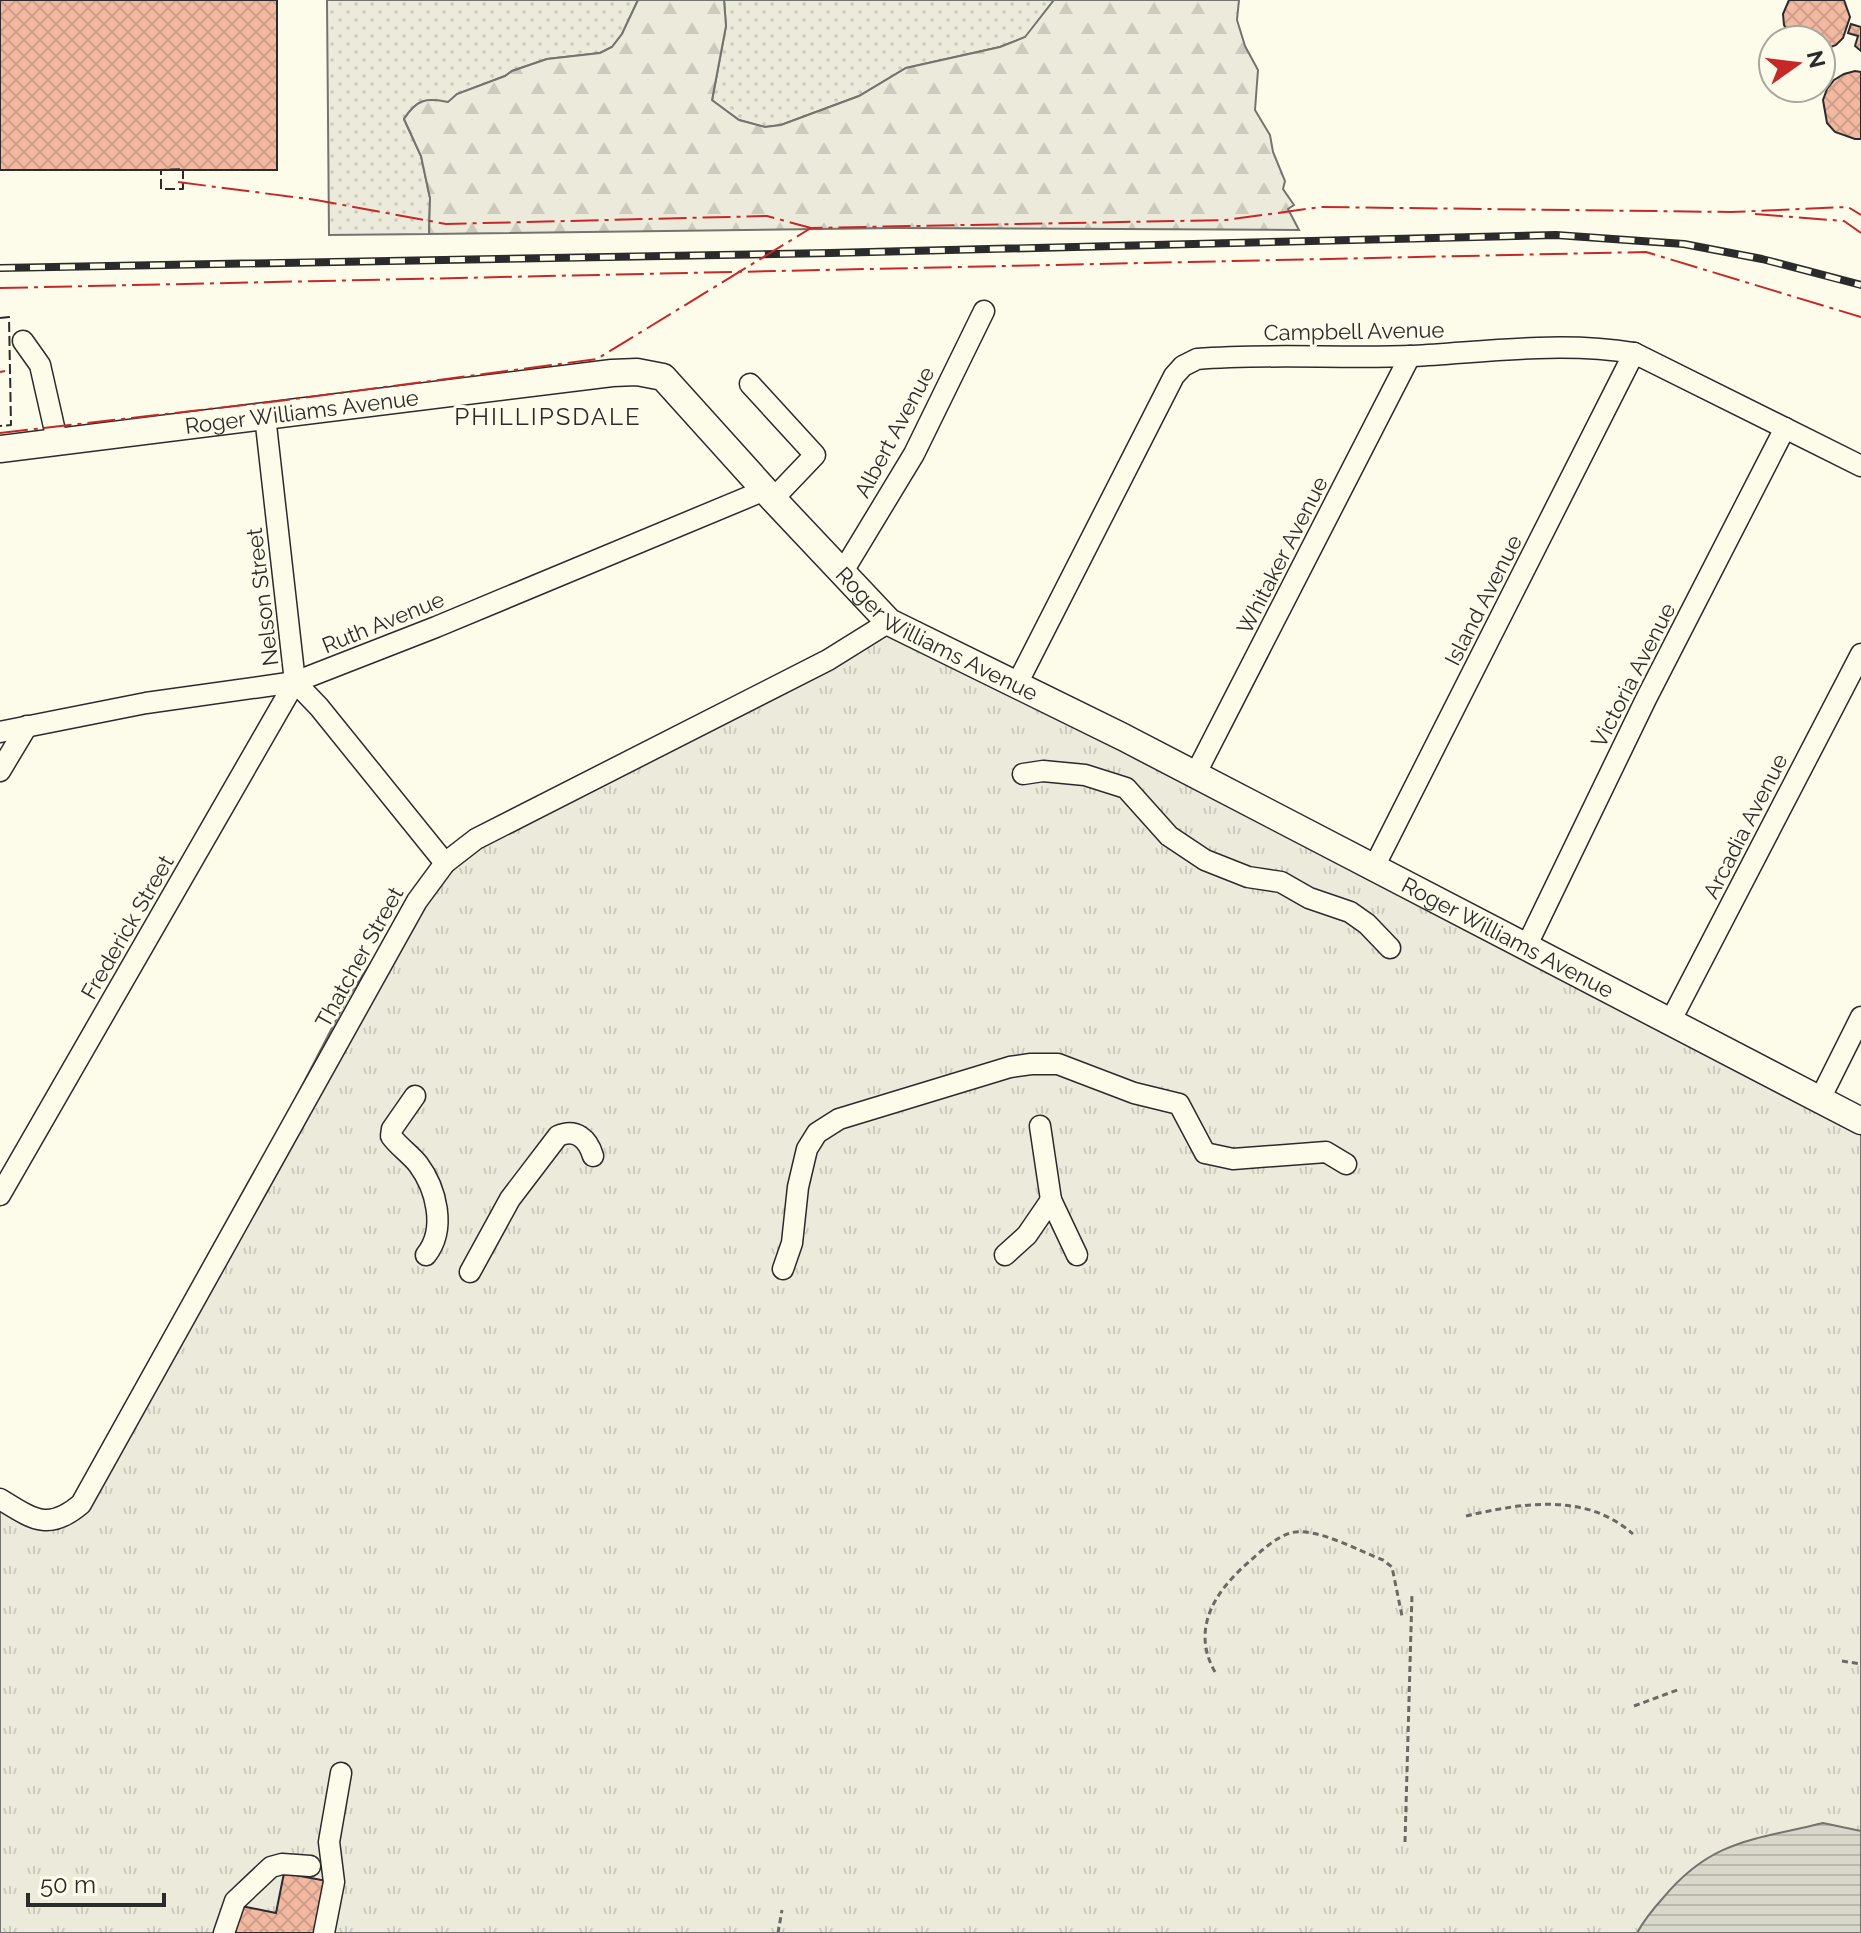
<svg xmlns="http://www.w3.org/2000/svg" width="1861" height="1933" viewBox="0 0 1861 1933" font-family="Raleway,sans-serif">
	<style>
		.grass { fill: url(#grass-dots); stroke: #74746e; stroke-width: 2 }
		.forest { fill: url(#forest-firs); stroke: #74746e; stroke-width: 2 }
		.park { fill: url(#park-tufts); stroke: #74746e; stroke-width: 2 }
		.water { fill: url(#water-rules); stroke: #74746e; stroke-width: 2 }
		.building { fill: url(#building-cross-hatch); stroke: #2b2b2b; stroke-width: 2 }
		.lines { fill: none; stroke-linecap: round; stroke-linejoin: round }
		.minor-casing { stroke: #2b2b2b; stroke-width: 23 }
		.major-casing { stroke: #2b2b2b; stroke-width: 29 }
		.path { stroke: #6a6964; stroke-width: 3; stroke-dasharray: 6 4; stroke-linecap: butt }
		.minor { stroke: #fdfbea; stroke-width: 20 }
		.major { stroke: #fdfbea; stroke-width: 26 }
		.rail-casing { stroke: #2b2b2b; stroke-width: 8 }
		.rail { stroke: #fdfbea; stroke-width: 5; stroke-dasharray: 15; stroke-linecap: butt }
		.fence { stroke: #2b2b2b; stroke-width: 2; stroke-dasharray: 10 4; stroke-linecap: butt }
		.power { stroke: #c62828; stroke-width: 2; stroke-dasharray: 28 6 4 6; stroke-linecap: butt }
		.labels { text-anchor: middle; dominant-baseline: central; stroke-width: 6; stroke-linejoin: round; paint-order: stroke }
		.street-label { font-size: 22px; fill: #2b2b2b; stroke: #fdfbea }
		.neighbourhood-label { font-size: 24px; letter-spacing: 2px; fill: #2b2b2b; stroke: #fdfbea }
	</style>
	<defs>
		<pattern id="grass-dots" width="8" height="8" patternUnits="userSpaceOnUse" patternTransform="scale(2)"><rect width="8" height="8" fill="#ecebdb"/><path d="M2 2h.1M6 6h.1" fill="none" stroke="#cbcabc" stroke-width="1.8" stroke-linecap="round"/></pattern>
		<pattern id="forest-firs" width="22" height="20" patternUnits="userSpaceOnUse" patternTransform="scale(2)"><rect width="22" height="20" fill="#ecebdb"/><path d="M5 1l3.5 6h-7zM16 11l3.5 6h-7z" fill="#cbcabc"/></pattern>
		<pattern id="park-tufts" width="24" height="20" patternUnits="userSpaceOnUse" patternTransform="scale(2)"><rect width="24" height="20" fill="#ecebdb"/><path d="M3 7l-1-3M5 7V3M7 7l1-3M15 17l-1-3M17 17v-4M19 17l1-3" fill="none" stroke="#cbcabc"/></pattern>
		<pattern id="water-rules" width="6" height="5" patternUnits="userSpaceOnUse" patternTransform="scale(2)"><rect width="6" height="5" fill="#d8d7c9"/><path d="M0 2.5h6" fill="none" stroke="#bab9ad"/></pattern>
		<pattern id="building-cross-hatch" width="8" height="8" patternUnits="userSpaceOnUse" patternTransform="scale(2)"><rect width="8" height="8" fill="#f2b8a0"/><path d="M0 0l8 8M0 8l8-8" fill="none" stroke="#d09e8a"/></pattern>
	</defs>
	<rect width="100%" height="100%" fill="#fdfbea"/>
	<g class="grass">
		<path d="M327,0h311l-16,34 -10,13 -12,6 -53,6 -35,12 -7,5 -48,18 -9,9c-22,-6 -32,-3 -44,16l17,37 9,42 -1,36 -100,1z"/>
		<path d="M724,0h330l-28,37 -26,10 -94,21 -47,28 -78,29 -16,2 -26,-7 -27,-19 14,-75z"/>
	</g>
	<path class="forest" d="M638,0h86l2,26 -14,74 27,20 26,7 16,-2 78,-29 47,-28 94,-21 25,-10 29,-37h185l-2,20 8,26 13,24 -3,40 15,25 3,17 12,29 -2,8 11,16 -6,4 11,21 -404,-2 -466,6 1,-36 -9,-42 -17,-37c12,-19 22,-22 44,-17l9,-8 48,-18 7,-5 35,-12 53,-6 12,-6 10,-13z"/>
	<path class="park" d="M883,624l978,508v801h-1861v-426l36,17 42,-25 171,-311 98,-189 91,-138z"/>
	<path class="water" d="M1823,1823l38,8v102h-224c7,-13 17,-25 26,-35 49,-59 92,-58 160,-75z"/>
	<g class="building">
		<rect x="0" y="0" width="277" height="170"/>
		<path d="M1789,0h55l6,17 -7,21 -7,7 -15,6v-11h-29l-8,-15 -1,-11z"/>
		<path d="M1851,24l10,3v24l-6,-5 3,-10 -10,-3z"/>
		<path d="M1855,71l6,1v67h-6l-20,-7 -8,-9 -4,-23 4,-11 7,-9 10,-6z"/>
		<path d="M284,1873l43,8 -11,52h-81l6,-27 35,7z"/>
	</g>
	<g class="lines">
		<defs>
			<g id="minor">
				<path d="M23,341l17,24 17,75"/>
				<path d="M750,384l65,71 -42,44"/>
				<path d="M265,416l30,266 24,25 126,156"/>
				<path d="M842,573l72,-119 70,-143"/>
				<path d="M1017,684l157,-308 9,-10 14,-7c72,-6 144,0 216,-3 73,-4 148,-15 221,-3l227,113"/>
				<path d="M0,732l146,-29 149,-21 141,-55 329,-137"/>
				<path d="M0,771l27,-45"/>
				<path d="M1023,774l20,-3 42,4 41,13 43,48 36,24 43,17 33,5 28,16 41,14 17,12 23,24"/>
				<path d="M1195,775l215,-419"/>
				<path d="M1373,869l261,-516"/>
				<path d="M1527,945l119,-246 139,-271"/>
				<path d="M1671,1020l190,-366"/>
				<path d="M415,1096l-23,33 -1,7c7,10 19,18 27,28 18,24 29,65 8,91"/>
				<path d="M1820,1099l41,-82"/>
				<path d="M1040,1126l11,74 26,55"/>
				<path d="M0,1195l295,-513"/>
				<path d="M1005,1255l22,-20 24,-35"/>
				<path d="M783,1269l9,-26 6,-56 9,-38 10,-16 22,-14 171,-52 21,-3h27l76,29 45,11 26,49 28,6 93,-7 20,12"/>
				<path d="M470,1272l40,-73 48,-63c18,-8 30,3 35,20"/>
				<path d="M0,1499c33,20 48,33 81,5l336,-603 28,-38 31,-24 352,-179 61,-38"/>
				<path d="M224,1933l11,-32 36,-34 11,-3 28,2"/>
				<path d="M324,1933l10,-51 -5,-40 12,-69"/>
			</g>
			<g id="major">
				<path id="s1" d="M0,449l612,-76 25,-1 26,5 110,122 116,123 234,115 738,384"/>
			</g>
		</defs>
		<use href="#minor" class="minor-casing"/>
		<use href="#major" class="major-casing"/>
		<g class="path">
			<path d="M1466,1516c56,-13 120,-24 167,18"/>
			<path d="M1842,1661l19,3"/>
			<path d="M1215,1672c-25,-44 1,-82 35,-111 11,-10 25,-23 40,-28 25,-7 69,18 93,27l9,7 10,49"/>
			<path d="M1634,1706l46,-17"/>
			<path d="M1405,1842l7,-248"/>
			<path d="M778,1933l4,-23"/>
		</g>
		<use href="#minor" class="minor"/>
		<use href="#major" class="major"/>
		<defs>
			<path id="rail" d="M0,268l830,-15 726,-18 128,9 78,15 99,26"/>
		</defs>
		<use href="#rail" class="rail-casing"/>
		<use href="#rail" class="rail"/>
		<g class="fence">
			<path d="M183,169v20h-22v-19z"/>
			<path d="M0,318l9,-1 2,108 -11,1"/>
		</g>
		<g class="power">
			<path d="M178,182l138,18 130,24 321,-8 44,12"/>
			<path d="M1755,214l89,7 17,12"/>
			<path d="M0,288l1646,-36 215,65"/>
			<path d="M0,372l5,-1"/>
			<path d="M0,433l279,-32 318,-42 214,-131 415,-8 95,-13 410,5 117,-5 13,8"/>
		</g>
	</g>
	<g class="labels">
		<g class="street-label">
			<text transform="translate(1354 331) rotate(-1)">Campbell Avenue</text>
			<text stroke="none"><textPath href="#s1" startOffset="304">Roger Williams Avenue</textPath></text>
			<text transform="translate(894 432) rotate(-62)">Albert Avenue</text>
			<text transform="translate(1282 555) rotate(-63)">Whitaker Avenue</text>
			<text transform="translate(262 597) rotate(-97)">Nelson Street</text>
			<text transform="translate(1483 600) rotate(-63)">Island Avenue</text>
			<text transform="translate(383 622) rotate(-22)">Ruth Avenue</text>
			<text stroke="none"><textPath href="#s1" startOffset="1048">Roger Williams Avenue</textPath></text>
			<text transform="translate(1633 675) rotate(-63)">Victoria Avenue</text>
			<text transform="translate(1745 826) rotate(-63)">Arcadia Avenue</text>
			<text transform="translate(127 927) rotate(-60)">Frederick Street</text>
			<text stroke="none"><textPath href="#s1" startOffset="1696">Roger Williams Avenue</textPath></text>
			<text transform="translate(359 957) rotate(-61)">Thatcher Street</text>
		</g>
		<g class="neighbourhood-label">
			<text x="548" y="416">PHILLIPSDALE</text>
		</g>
	</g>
	<g transform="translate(1797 64) rotate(76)"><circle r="38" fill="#fdfbea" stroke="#a9a89e" stroke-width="2"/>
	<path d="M0-6L14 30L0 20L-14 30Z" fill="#c62828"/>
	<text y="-12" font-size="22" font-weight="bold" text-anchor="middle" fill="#2b2b2b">N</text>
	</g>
	<path d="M28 1893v12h136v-12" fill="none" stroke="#2b2b2b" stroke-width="4"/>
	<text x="40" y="1893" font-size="24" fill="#2b2b2b" stroke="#fdfbea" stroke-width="6" paint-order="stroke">50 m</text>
</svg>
